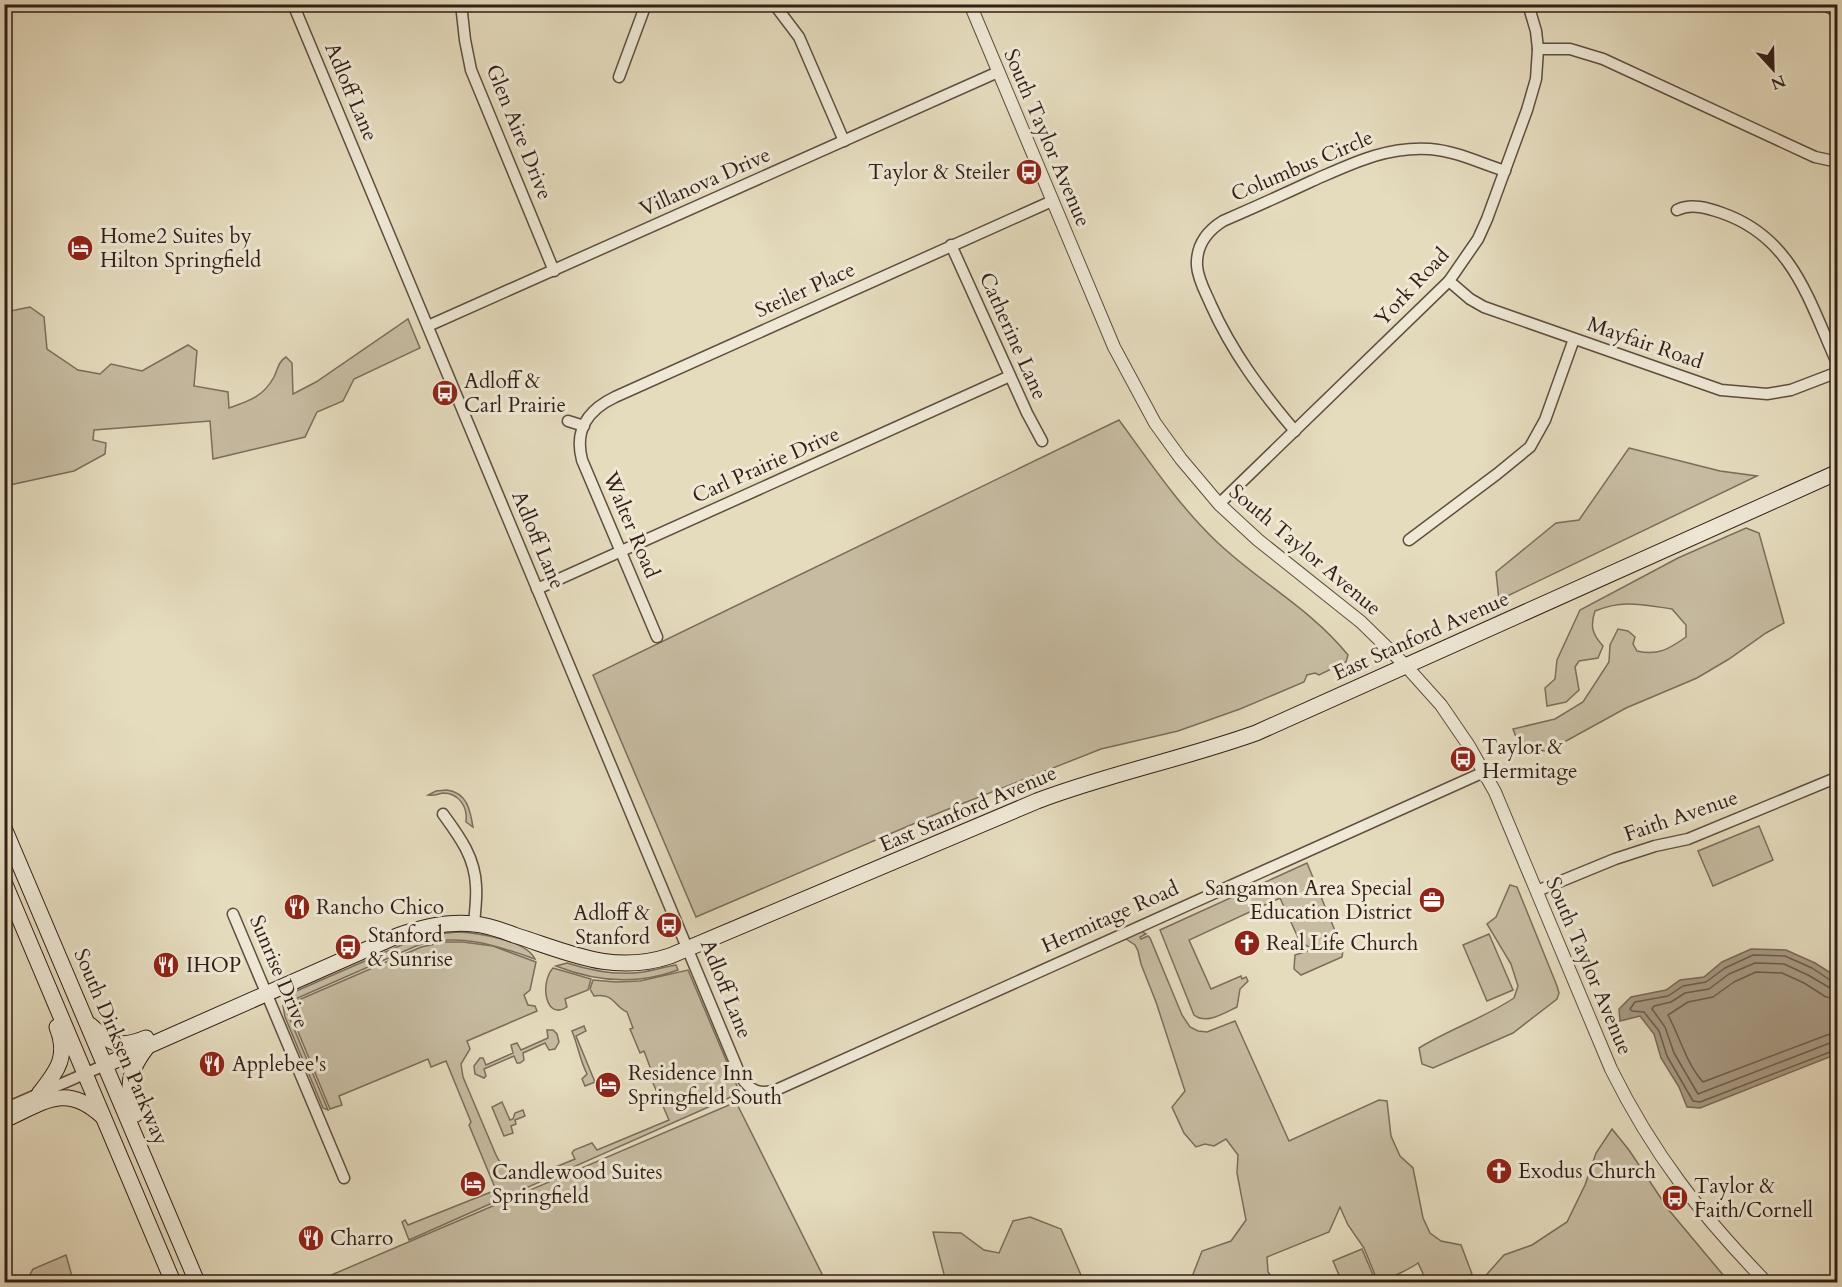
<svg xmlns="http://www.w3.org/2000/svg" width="1842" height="1287" viewBox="0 0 1842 1287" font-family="Cardo,serif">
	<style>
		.green { fill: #c7bca2; stroke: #7c6d5c; stroke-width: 1.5 }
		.water { fill: #a89b85; stroke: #796959; stroke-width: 1.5 }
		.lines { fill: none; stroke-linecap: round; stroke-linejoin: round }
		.shore { stroke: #6d5c4e; stroke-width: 1.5 }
		.minor-casing { stroke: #5f4e41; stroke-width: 13 }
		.tertiary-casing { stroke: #5f4e41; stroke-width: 14 }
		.secondary-casing { stroke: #321e17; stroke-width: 17 }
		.minor { stroke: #eee8d5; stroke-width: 10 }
		.tertiary { stroke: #eee8d5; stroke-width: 12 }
		.secondary { stroke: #eee8d5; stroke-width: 15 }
		.labels { text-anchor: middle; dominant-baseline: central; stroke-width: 6; stroke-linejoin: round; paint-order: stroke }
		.street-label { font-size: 21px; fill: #321e17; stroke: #eee8d5 }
		.poi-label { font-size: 21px; fill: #321e17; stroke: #eee8d5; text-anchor: start }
	</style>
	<rect width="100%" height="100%" fill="#e5dcbe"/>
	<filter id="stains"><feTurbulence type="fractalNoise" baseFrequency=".00333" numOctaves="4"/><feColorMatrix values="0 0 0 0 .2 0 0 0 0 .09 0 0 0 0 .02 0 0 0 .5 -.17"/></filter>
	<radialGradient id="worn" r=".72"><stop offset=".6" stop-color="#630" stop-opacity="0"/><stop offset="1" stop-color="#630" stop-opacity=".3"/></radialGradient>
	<g class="green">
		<path d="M30,307l14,10 3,32 31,21 22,4 11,-10 31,7 46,-26 9,6 -3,35 34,6 1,16c20,-7 34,-11 45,-31 4,-8 4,-15 12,-20l6,6 1,31 23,-12 92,-63 12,29 -66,31 -11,22 -26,11 -12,25 -92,22 -3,-38 -116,9 -1,10 13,3 -1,11 -31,17 -69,15v-174z"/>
		<path d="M1119,420c30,41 60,86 98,122 42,40 94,67 131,113l-2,7 -27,13 -4,-2 -8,2 -3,7 -64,27 -62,22 -77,18 -160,63 -245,105 -103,-242z"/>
		<path d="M1629,448l91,23 37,5 -258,124 -3,-28 60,-49 23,-3z"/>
		<path d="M1746,528l13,5 25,90 -18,10 -37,26 -32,19 -71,30 -78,43 -27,-1 -8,-21 42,-10 28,-17 26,-40 1,-17 8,-16 10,2 7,6 -2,7 4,7c21,5 32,-2 49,-14v-12l-14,-16c-29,-4 -49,-10 -77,2 -5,15 -3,23 8,35l-5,12 -19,3 -4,6 4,23 -13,12 -19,4 -2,-18 10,-9 2,-19 23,-50 98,-52z"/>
		<path d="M447,790c20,3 23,19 26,37l-7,-5c2,-15 -7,-29 -23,-29 -6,1 -8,3 -15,2l8,-4z"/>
		<path d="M1759,826l14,34 -60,26 -15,-35z"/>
		<path d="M1307,863l36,87 -1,7 -41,18 -7,-6 1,-14 13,-4 1,-4 -9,-5 -20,-44 -91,42 22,49 30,-13 1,3 4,-2 2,4 -8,8 -3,18c-13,6 -31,18 -43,8l-34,-85z"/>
		<path d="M1510,885l7,2 40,99 2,7 -2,6 -44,34 -80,35 -11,-4 -3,-16c31,-19 65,-30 95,-50l4,-12 -7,-22 -24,-40 9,-7z"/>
		<path d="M1141,931l5,3 -6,3 1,2 7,-3 2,2 32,77 8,12 8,4 9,1 28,-11 54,120 90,-41 8,1 4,35 9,20 13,12 10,50 7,15 11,8 20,4 11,29 -21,8h-24l-9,-19c-5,4 -34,19 -40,19l-14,-34 -16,-23 -8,-18 -11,25 -62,25 1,15 8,10h-86l12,-31 29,-10 15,-21 -9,-47 1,-18 -12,-16 -12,7 -9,-2 -9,3 -12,-14 -12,-26 13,-16 -29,-89 -15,-38 -3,-13 -3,-6 -9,-6 -7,3 -6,-1z"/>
		<path d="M458,932c20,1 68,8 77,27 -40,-14 -77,-27 -119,-13l-132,58 4,-8 6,-4 112,-49 31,-9z"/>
		<path d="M1489,934l24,56 -26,11 -24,-56z"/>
		<path d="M463,942l30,4 43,16 -6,28 -6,5 4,10 7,1 2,5 -70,30 3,8 -9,15 2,13 33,78c6,14 16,16 30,16l3,7 46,-19 -3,-6 2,-3 18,-7 5,7 72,-30 -22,-51 3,-2 -6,-16 -4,2 -10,-24 3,-1 -6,-16c-14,-6 -12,-19 -33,-16l-4,-7 3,-9 23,2 24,-1 48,-11 52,123 -331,147 -7,-18 3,-2 3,5 88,-35 -27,-65 2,-3 -25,-61 -15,6 -3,-8 -89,37 3,9 -12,4 -43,-104 134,-58 24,-5z"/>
		<path d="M567,963c25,8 50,13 76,9 11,-2 22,-5 33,-7l2,5c-41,15 -82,12 -122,-4z"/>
		<path d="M553,968l38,11 -3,11 -23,9 2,8c-21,14 -28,-23 -14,-39z"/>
		<path d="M283,1006l2,1 43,103 -5,-2 -38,-91z"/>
		<path d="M584,1026l2,5 -10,5 19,46 -10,4 -3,-7 5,-5c-7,-14 -9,-28 -15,-43z"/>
		<path d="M547,1030h6l4,4 2,8 -4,7 -6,1 -4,-7 -22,10 1,7 -4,3h-3l-3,-7 -30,13 2,7 -2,2 -9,-4 -1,-8 6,-8h3l3,7 27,-12 -2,-8 6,-2 4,7 27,-12z"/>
		<path d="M502,1102l8,18 3,-1 2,-6 8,-3 2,6 -10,4 1,4 -5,2 2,7 -9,3 -12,-29z"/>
		<path d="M736,1102l90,180h-511z"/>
		<path d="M1612,1129l17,21 39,59 61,73h-249l24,-27 28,-10 35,-23 18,-37 11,-32z"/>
		<path d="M1030,1217l31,12 23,53h-138l-13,-50 28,1 23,17 15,3 14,-32z"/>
		<path d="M1362,1249l14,33h-34l-9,-21z"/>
		<path d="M66,1255l6,21 -10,6h-36l7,-13z"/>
	</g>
	<path class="water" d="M1751,949l35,1 29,13 22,14v77l-137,54 -13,-1 -8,-20 -18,-29 -7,-24 -14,-18 -20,5 -1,-12 12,-12 35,-7 14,-10 24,-3 18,-15z"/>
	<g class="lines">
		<g class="shore">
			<path d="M1838,982h-5l-21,-14 -27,-12 -32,-1 -28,13 -19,14 -23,4 -15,10 -33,6 -5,7 2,2 12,1 15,19 8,25 26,45 7,1 138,-53"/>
			<path d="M1838,990l-8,-2 -22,-13 -24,-11 -29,-1 -26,11 -20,15 -24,4 -14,9 -17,4 -2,3 13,18 9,26 24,41 132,-51 8,-1"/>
			<path d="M1838,999l-12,-2 -22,-14 -22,-10 -26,-1 -22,10 -21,15 -25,5 -20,13c12,22 18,48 35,67l124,-47 11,-2"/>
		</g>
		<defs>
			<g id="minor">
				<path d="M293,4l448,1073c9,14 19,18 35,13l708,-318"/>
				<path d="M461,4l4,36 6,30 83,201"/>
				<path d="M774,4l25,33 45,104"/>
				<path d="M1823,4l15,8"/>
				<path d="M1538,49h32l33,10 212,98 23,5"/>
				<path d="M619,77l27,-73"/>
				<path d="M1677,210c14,-7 31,-2 45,3 72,25 87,89 116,152"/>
				<path d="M951,245l76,168 15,28"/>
				<path d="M1449,281l21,18 14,8 237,83 46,4 24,-4 47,-18"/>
				<path d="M428,326l570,-254"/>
				<path d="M568,421l16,5"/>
				<path d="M1295,431c-34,-40 -63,-79 -84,-126 -5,-12 -13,-25 -14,-39 -1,-20 10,-35 26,-45 30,-13 59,-26 89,-40 39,-17 74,-35 118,-32 26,2 50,14 75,22"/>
				<path d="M1219,504l230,-223 29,-42 9,-20 40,-109 9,-31 2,-30 -2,-18 -8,-27"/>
				<path d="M1409,540l88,-66 33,-27 15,-27 29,-81"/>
				<path d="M537,589l473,-213"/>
				<path d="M657,637l-75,-177c-8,-31 6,-50 33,-63l437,-196"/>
				<path d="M443,814c16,22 32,43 33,72 1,12 -1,25 -2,38"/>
				<path d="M1537,891l78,-32 40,-13 33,-7 150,-62"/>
				<path d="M233,914l111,264"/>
				<path d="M4,1109l101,-44"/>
			</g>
			<path id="tertiary" d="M970,4l144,343 41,76 26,36 38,45 39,36 103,82 45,44 35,39 28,41 26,46 116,277c42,85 90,146 155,213"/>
			<g id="secondary">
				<path d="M4,828l193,454"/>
				<path d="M4,882l169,400"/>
				<path d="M90,1025c20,19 30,24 56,13"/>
				<path d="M105,1065l292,-129c25,-9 50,-15 77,-12 13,1 27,6 40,11 54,17 98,40 156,21l367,-155c71,-27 146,-42 219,-68l582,-261"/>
				<path d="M39,1094c18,-23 30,-37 18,-67"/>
				<path d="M136,1114c-11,-26 -7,-44 11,-67"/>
				<path d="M4,1120c39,-17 61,-38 98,-4"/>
			</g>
		</defs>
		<use href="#minor" class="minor-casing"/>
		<use href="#tertiary" class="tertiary-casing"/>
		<use href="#secondary" class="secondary-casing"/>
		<use href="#minor" class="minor"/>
		<use href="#tertiary" class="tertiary"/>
		<use href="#secondary" class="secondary"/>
	</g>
	<defs>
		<symbol id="bus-disc" viewBox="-11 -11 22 22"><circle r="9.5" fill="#8f2418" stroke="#eee8d5"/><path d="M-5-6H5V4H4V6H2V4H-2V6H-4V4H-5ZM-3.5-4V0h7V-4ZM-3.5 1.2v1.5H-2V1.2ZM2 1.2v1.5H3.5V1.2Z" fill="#fff"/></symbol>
		<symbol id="hotel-disc" viewBox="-11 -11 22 22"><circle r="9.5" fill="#8f2418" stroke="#eee8d5"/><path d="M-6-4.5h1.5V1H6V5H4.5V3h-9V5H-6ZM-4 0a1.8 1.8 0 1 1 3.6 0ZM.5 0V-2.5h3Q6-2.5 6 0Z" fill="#fff"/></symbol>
		<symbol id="office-disc" viewBox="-11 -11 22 22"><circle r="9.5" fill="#8f2418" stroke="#eee8d5"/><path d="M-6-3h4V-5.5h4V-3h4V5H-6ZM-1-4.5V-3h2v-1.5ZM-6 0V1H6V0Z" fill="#fff"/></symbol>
		<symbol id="restaurant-disc" viewBox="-11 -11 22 22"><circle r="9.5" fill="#8f2418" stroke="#eee8d5"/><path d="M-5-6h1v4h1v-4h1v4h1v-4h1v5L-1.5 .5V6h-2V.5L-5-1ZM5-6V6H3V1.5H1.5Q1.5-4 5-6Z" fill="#fff"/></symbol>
		<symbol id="church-disc" viewBox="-11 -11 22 22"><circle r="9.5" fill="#8f2418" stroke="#eee8d5"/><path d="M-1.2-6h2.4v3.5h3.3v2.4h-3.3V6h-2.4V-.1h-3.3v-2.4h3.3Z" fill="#fff"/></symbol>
	</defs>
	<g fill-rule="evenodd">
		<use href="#bus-disc" x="1014" y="157" width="30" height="30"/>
		<use href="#hotel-disc" x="65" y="233" width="30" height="30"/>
		<use href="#bus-disc" x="430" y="378" width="30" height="30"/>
		<use href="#bus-disc" x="1448" y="744" width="30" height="30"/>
		<use href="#office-disc" x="1417" y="885" width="30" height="30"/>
		<use href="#restaurant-disc" x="282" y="892" width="30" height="30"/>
		<use href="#bus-disc" x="654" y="910" width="30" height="30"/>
		<use href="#church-disc" x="1232" y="928" width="30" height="30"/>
		<use href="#bus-disc" x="333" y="932" width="30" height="30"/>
		<use href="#restaurant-disc" x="151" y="950" width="30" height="30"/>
		<use href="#restaurant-disc" x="197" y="1049" width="30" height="30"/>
		<use href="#hotel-disc" x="593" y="1070" width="30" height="30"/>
		<use href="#church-disc" x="1484" y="1156" width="30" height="30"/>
		<use href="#hotel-disc" x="458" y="1169" width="30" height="30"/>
		<use href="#bus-disc" x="1660" y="1183" width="30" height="30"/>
		<use href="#restaurant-disc" x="296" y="1223" width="30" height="30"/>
	</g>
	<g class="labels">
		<g class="street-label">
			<text transform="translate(351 92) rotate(67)">Adloff Lane</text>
			<text transform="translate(519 132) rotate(68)">Glen Aire Drive</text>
			<text transform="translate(1047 138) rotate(67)">South Taylor Avenue</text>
			<text transform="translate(1302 166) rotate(-23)">Columbus Circle</text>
			<text transform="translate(705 182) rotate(-24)">Villanova Drive</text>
			<text transform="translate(1412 287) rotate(-47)">York Road</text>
			<text transform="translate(805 290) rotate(-24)">Steiler Place</text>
			<text transform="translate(1013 336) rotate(66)">Catherine Lane</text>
			<text transform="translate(1645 343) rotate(19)">Mayfair Road</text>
			<text transform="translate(766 465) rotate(-24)">Carl Prairie Drive</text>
			<text transform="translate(631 525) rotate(67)">Walter Road</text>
			<text transform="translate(538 540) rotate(67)">Adloff Lane</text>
			<text transform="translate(1305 550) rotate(40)">South Taylor Avenue</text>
			<text transform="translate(1421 636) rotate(-24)">East Stanford Avenue</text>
			<text transform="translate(968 809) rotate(-23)">East Stanford Avenue</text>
			<text transform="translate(1681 816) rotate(-19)">Faith Avenue</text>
			<text transform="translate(1110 917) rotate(-24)">Hermitage Road</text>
			<text transform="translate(1589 966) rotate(67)">South Taylor Avenue</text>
			<text transform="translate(279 972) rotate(67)">Sunrise Drive</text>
			<text transform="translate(726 989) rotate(68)">Adloff Lane</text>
			<text transform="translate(121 1047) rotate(67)">South Dirksen Parkway</text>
		</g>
		<g class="poi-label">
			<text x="1010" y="172" text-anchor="end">Taylor &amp; Steiler</text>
			<text x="100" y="236">Home2 Suites by<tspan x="100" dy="24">Hilton Springfield</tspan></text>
			<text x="464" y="381">Adloff &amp;<tspan x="464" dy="24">Carl Prairie</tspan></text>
			<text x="1482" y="747">Taylor &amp;<tspan x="1482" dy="24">Hermitage</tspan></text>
			<text x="1412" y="888" text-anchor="end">Sangamon Area Special<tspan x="1412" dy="24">Education District</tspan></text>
			<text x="316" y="907">Rancho Chico</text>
			<text x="650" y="913" text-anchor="end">Adloff &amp;<tspan x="650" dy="24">Stanford</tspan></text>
			<text x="368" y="935">Stanford<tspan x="368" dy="24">&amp; Sunrise</tspan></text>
			<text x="1266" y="943">Real Life Church</text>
			<text x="186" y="965">IHOP</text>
			<text x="232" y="1064">Applebee's</text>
			<text x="628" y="1073">Residence Inn<tspan x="628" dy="24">Springfield South</tspan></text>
			<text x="1518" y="1171">Exodus Church</text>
			<text x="492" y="1172">Candlewood Suites<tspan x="492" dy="24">Springfield</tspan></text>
			<text x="1694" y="1186">Taylor &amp;<tspan x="1694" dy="24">Faith/Cornell</tspan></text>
			<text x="330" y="1238">Charro</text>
		</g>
	</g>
	<rect width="1842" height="1287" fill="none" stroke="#e5dcbe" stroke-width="24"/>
	<rect x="6" y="6" width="1830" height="1275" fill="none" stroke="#321e17" stroke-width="3"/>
	<rect x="12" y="12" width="1818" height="1263" fill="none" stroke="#321e17" stroke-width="1.5"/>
	<g transform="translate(1773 69) rotate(158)" stroke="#eee8d5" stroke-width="4.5" paint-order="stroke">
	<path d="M0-4.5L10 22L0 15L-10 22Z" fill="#321e17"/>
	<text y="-9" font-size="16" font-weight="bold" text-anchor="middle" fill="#321e17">N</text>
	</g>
	<rect width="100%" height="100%" filter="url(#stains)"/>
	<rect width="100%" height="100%" fill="url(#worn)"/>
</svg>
